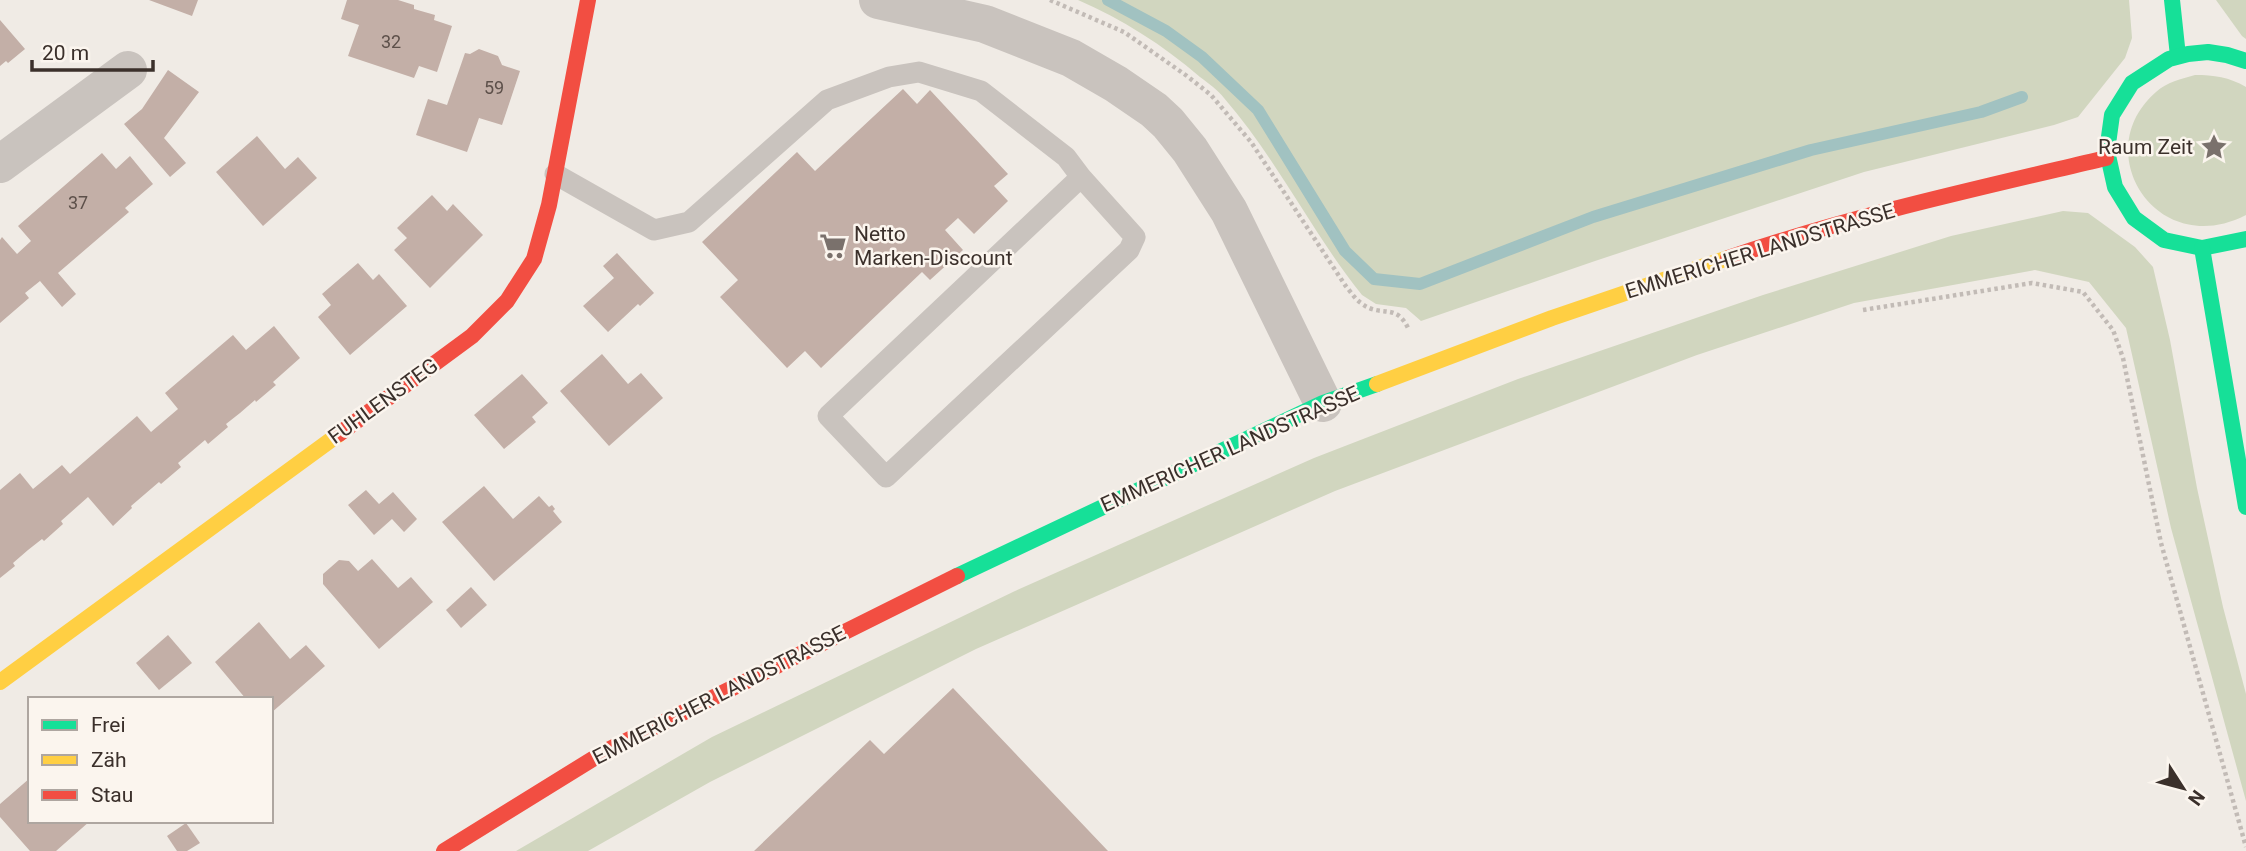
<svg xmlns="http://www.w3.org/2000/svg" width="2246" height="851" viewBox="0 0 2246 851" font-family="Roboto,sans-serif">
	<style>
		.green { fill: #d1d6bf }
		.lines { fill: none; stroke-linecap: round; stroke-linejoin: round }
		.stream { stroke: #a1c2c1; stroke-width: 12 }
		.building { fill: #c3afa7 }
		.path { stroke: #c2bbb6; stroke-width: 4.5; stroke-dasharray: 3.5 3.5; stroke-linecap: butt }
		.lane { stroke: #c9c3be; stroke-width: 21 }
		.street { stroke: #c9c3be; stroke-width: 38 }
		.fast { stroke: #16e098; stroke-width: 16 }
		.slow { stroke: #ffcf43; stroke-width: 16 }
		.jam { stroke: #f24e42; stroke-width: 16 }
		.labels { text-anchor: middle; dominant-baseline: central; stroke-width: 5; stroke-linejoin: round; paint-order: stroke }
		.number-label { font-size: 18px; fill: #5d504a }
		.poi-label { font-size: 21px; fill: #3b302b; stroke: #fbf5ee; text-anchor: end }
		.street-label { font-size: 21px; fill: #3b302b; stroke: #fbf5ee }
	</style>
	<rect width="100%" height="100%" fill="#f0ebe5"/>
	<g class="green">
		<path d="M1078,0h1051l3,38 -7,20 -47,59 -24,8 -190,47 -269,89 -174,60 -15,-13 -30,-4 -14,-9c-50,-62 -85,-136 -138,-197 -6,-8 -16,-15 -24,-21 -37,-32 -78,-58 -122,-77z"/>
		<path d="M2216,0h30v39l-4,-3z"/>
		<path d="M2195,75c19,0 34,2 51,12v128c-89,46 -159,-63 -90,-123 11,-10 25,-13 39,-17z"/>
		<path d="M2063,211l25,2 47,34 18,20 17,73 27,148 26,119 23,87v107l-75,-273 -45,-200 -37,-46 -54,-12 -181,33 -157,52 -362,136 -359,158 -266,133 -122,69h-72l196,-114 303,-146 299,-133 204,-79 245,-84 188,-59z"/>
	</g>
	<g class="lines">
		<path class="stream" d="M1108,0l58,31 36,26 56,53 87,141 29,28 46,5 173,-67 218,-67 170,-38 41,-15"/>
	</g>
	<g class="building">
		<path d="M149,0h49l-6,16z"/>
		<path d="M347,0h51l16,5v4l21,6 -1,5 18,6 -15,46 -18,-6 -5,12 -66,-22 11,-31 -18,-6z"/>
		<path d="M0,20l25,29 -17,14 -2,-2 -6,5z"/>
		<path d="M479,49l19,7 4,9 18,6 -18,54 -23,-7 -12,34 -51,-17 12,-36 19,6 18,-52 5,1z"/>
		<path d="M168,70l31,22 -35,46 22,25 -16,14 -46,-53 18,-15z"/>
		<path d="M903,89l14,15 13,-14 78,84 -14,12 14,15 -34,33 -16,-16 -13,12 18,20 -33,30 -8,-8 -101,96 -16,-17 -18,17 -67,-71 18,-17 -36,-38 95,-90 18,19z"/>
		<path d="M257,136l28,33 13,-12 19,21 -54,48 -47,-54z"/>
		<path d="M102,153l14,16 14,-13 23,28 -28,24 4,4 -71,61 18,21 -14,13 -22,-26 -15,12 4,5 -29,25v-83l2,-3 15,17 14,-13 -13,-15z"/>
		<path d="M432,195l15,16 6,-7 30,31 -53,53 -36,-38 13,-12 -10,-10z"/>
		<path d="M617,253l37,40 -14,13 -2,-2 -30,28 -25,-26 31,-28 -11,-12z"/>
		<path d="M358,263l15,17 6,-6 28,32 -57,49 -32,-38 13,-12 -9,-11z"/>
		<path d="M274,326l26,32 -27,24 3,3 -20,17 -1,-2 -15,13 -14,11 2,3 -20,17 -3,-4 -27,23 3,4 -20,17 -2,-2 -28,24 1,2 -19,18 -25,-29 -27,24 2,3 -19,17 -2,-2 -14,11 -15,13 2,3 -15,12v-88l20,-17 13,16 29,-24 8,9 67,-58 14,16 27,-23 -13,-16 68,-58 13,15z"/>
		<path d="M602,354l26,30 13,-11 22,25 -54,48 -49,-55z"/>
		<path d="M522,374l26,29 -16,14 4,5 -32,27 -30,-34z"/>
		<path d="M484,486l29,33 26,-23 10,11 3,-2 3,4 -2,2 9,11 -68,59 -52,-59z"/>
		<path d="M366,490l13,14 14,-12 24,27 -13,13 -12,-13 -18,16 -26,-30z"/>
		<path d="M372,559l26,29 13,-11 22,25 -54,47 -56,-65v-10l16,-14 10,1 9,10z"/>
		<path d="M471,587l16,18 -26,23 -15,-18z"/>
		<path d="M259,622l31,37 16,-14 19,21 -54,47v-14h-25l-31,-37z"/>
		<path d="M168,635l24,28 -33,27 -23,-27z"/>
		<path d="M953,688l155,163h-354l116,-111 14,14z"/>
		<path d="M30,778v43h60l-34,30h-26l-30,-34v-13z"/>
		<path d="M186,823l14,20 -13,8h-10l-10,-15z"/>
	</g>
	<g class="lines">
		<g class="path">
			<path d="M1050,0l74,32 63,44 24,19 40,47 94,143c5,6 10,14 16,18 20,16 35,-2 48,27"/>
			<path d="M1863,310l169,-27 51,9 30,38 10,28 38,185 85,304"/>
		</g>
		<path class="lane" d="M555,174l99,56 35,-8 138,-122 62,-23 30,-5 62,19 85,66 15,20 54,60 -6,13 -243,227 -58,-61 253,-239"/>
		<g class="street">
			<path d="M878,0l107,24 86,34 45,26 38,26 14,13 22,27 39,61 94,192"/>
			<path d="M0,164l128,-94"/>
		</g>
		<g class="fast">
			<path d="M2172,0l6,56"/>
			<path d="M2246,61l-19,-6 -19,-3 -20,2 -19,5 -37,24 -20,32 -5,36 8,36 19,31 30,22 38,8 44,-9"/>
			<path d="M2202,248l44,259"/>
			<path d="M957,576l366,-173 54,-19"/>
		</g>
		<g class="slow">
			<path d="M1377,384l175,-66 176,-60"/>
			<path d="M0,682l339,-248"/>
		</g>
		<g class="jam">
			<path d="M1728,258c123,-42 251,-70 378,-100"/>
			<path d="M339,434l133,-98 35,-35 27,-42 15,-54 39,-205"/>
			<path d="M444,851l160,-99 353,-176"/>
		</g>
	</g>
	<defs>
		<symbol id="sight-bare" viewBox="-9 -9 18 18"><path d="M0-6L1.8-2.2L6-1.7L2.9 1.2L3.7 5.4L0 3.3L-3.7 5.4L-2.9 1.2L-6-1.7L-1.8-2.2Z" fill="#7a716c" stroke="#fbf5ee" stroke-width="2.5" paint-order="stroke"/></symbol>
		<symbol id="supermarket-bare" viewBox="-9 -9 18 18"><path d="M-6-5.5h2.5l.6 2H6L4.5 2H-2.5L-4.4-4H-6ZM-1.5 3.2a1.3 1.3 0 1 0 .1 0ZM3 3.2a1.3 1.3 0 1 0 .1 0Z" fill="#7a716c" stroke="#fbf5ee" stroke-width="2.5" paint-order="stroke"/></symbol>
	</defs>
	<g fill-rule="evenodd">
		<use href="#sight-bare" x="2195" y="128" width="38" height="38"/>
		<use href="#supermarket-bare" x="814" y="227" width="38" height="38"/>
	</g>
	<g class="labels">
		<g class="number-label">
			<text x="391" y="41">32</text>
			<text x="494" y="87">59</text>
			<text x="78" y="202">37</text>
		</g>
		<g class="poi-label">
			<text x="2193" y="147">Raum Zeit</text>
			<text x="854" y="234" text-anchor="start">Netto<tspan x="854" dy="24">Marken-Discount</tspan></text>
		</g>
		<g class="street-label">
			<text transform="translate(1760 251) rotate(-17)">EMMERICHER LANDSTRASSE</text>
			<text transform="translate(383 401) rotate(-36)">FUHLENSTEG</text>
			<text transform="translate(1230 449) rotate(-24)">EMMERICHER LANDSTRASSE</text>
			<text transform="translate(719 695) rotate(-27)">EMMERICHER LANDSTRASSE</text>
		</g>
	</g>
	<rect x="28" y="697" width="245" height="126" fill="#fbf5ee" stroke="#aea6a0" stroke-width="2"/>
	<rect x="42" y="720" width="35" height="10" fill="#16e098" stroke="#aea6a0" stroke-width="2"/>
	<text x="91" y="732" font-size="21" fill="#3b302b">Frei</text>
	<rect x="42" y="755" width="35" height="10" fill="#ffcf43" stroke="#aea6a0" stroke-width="2"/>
	<text x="91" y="767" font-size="21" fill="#3b302b">Zäh</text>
	<rect x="42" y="790" width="35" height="10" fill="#f24e42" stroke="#aea6a0" stroke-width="2"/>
	<text x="91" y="802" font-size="21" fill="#3b302b">Stau</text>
	<g transform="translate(2183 788) rotate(126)" stroke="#fbf5ee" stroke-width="5" paint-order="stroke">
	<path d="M0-5L12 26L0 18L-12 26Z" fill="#3b302b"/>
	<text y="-10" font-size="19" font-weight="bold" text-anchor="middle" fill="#3b302b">N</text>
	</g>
	<path d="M32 60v10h121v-10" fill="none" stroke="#3b302b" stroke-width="3.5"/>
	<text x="42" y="60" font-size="21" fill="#3b302b" stroke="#fbf5ee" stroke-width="5" paint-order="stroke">20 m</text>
</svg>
